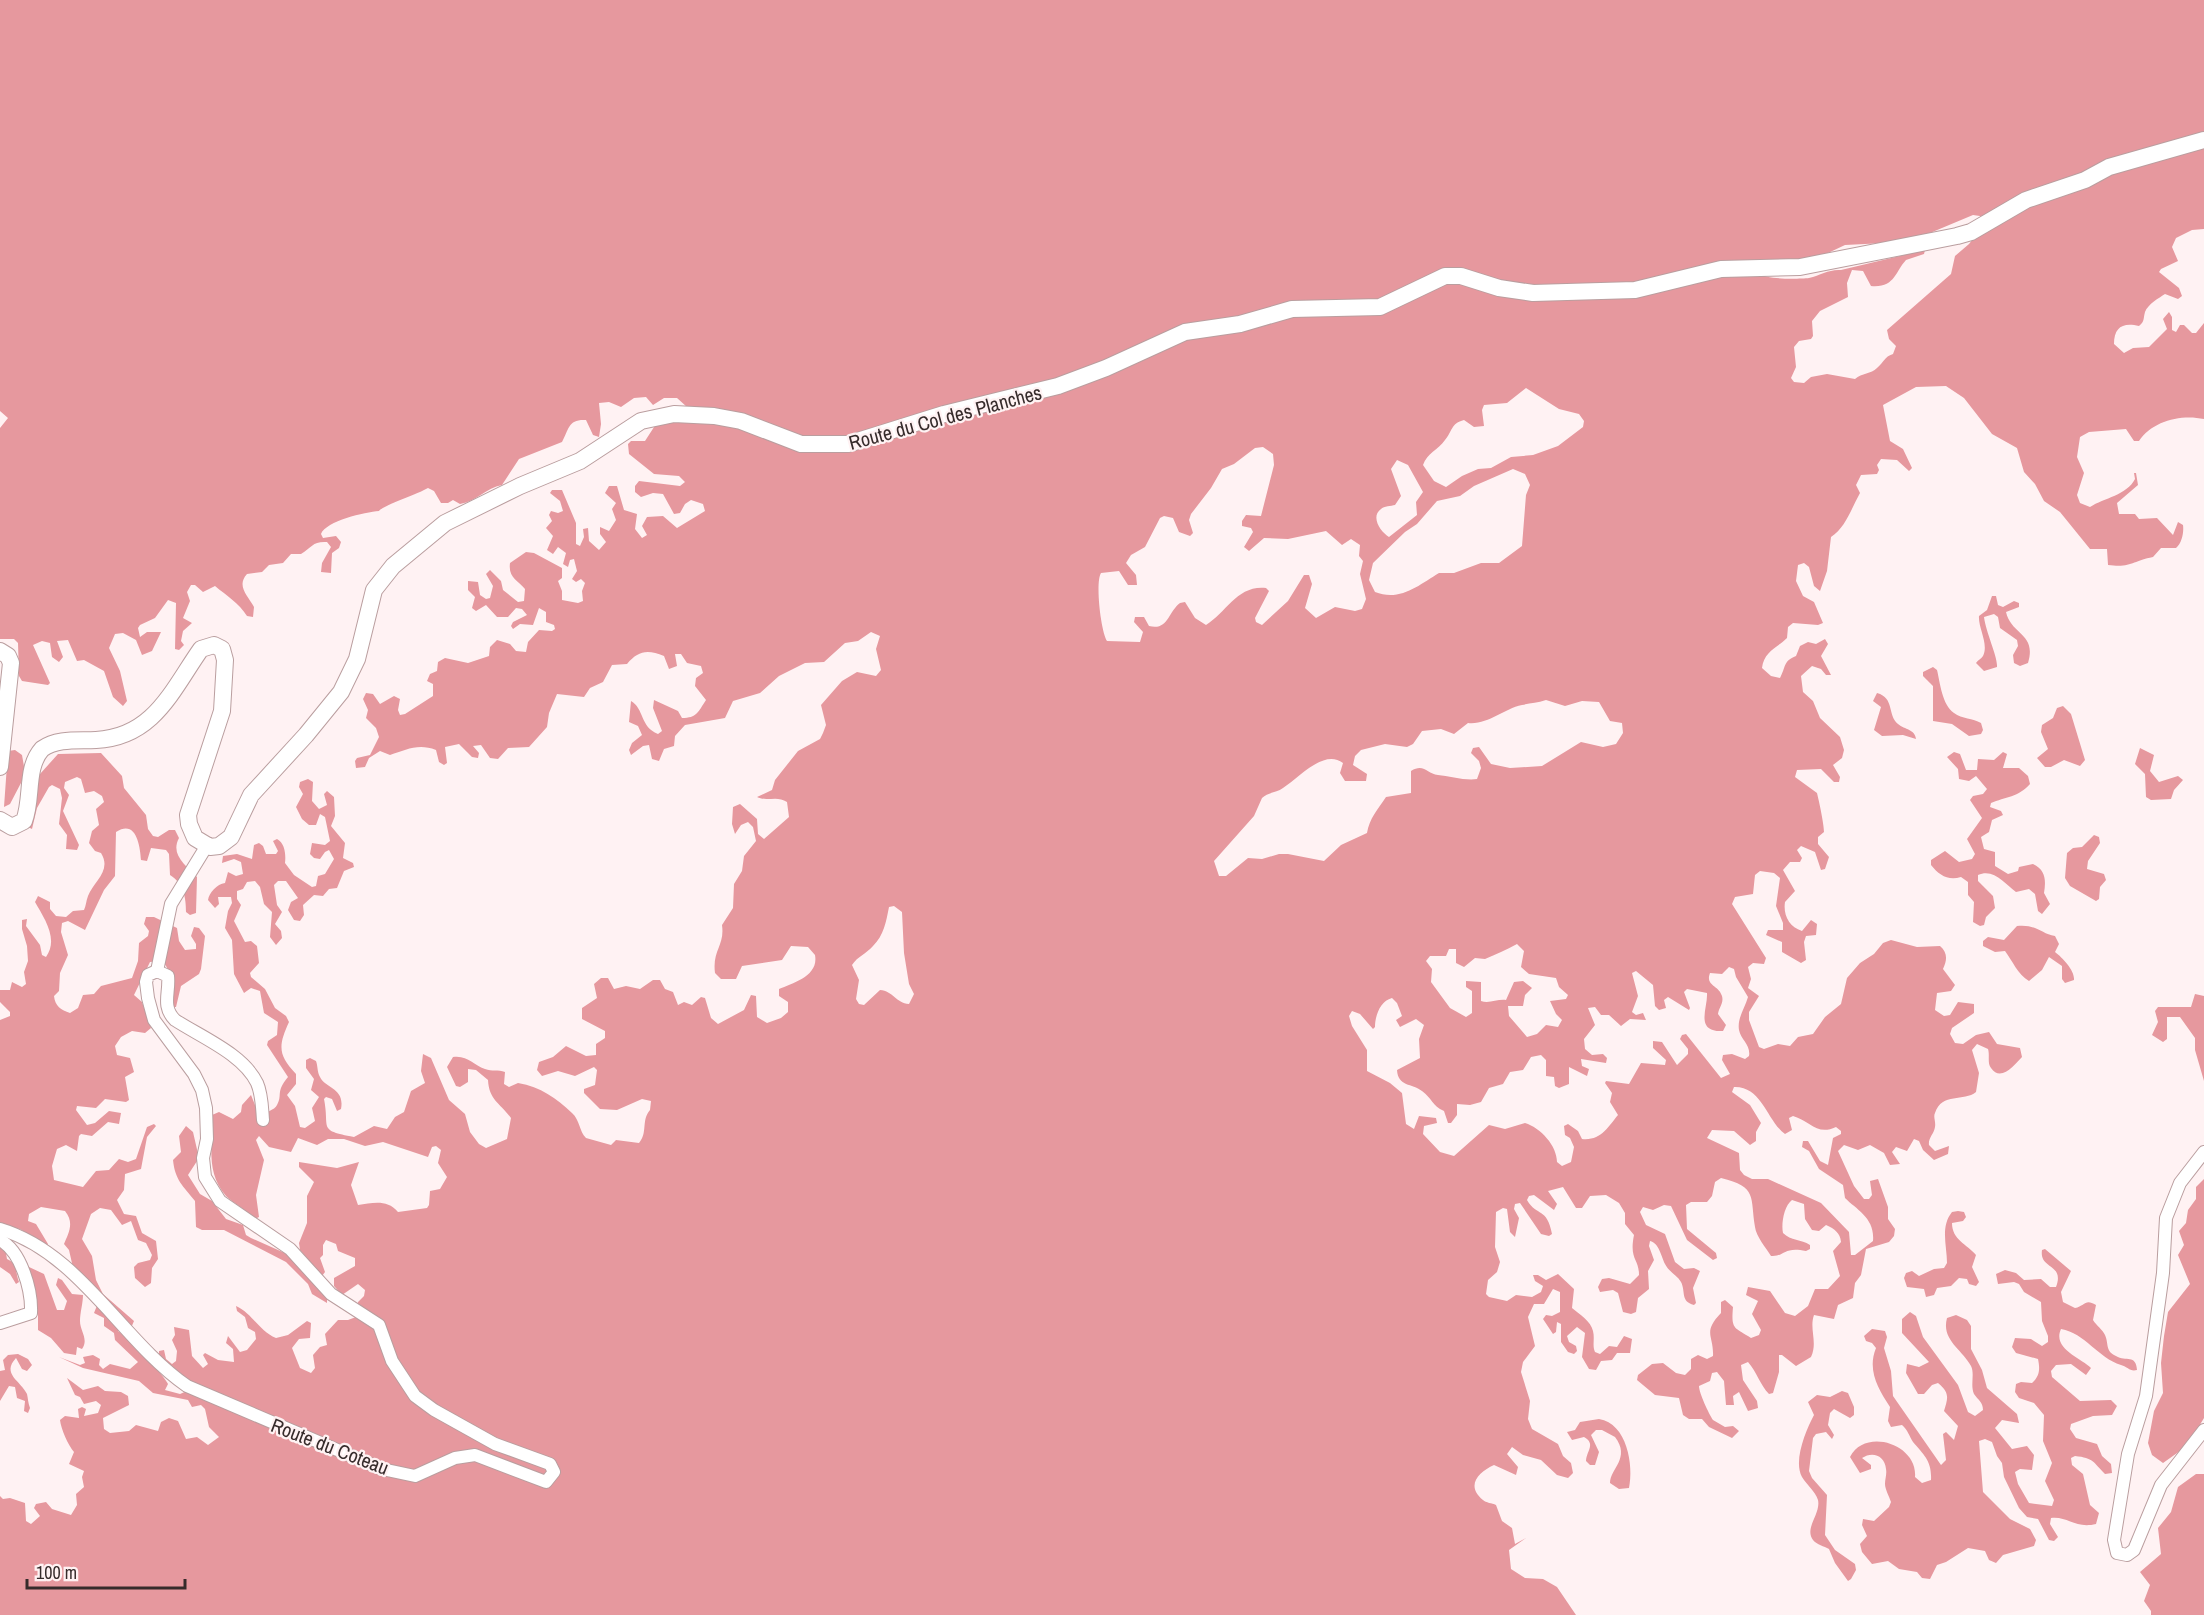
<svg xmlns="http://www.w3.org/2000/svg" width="2204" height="1615" viewBox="0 0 2204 1615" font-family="'Archivo Narrow',sans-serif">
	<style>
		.forest { fill: #e6989e; fill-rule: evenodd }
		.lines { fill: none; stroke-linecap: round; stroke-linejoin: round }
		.minor-casing { stroke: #ba9e9f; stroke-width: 14 }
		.tertiary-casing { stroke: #ba9e9f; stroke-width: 18 }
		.minor { stroke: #fff; stroke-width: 12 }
		.tertiary { stroke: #fff; stroke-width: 16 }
		.labels { text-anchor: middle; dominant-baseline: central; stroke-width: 4.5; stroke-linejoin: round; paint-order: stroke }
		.street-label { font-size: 20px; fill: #362b2b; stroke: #fff2f3 }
	</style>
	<rect width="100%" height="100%" fill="#fff2f3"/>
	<g class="forest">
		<path d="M0,0h2204v229l-12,1 -16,8 -4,9 6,14 -17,8 -2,3 20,16 3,8 -4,3 -13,-5c-6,4 -17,10 -20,18 -2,7 0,9 -6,14 -16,-4 -25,1 -25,18l10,9 9,-5 16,-1 18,-18 -4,-10 6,-7 3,5v13l4,2 4,-7h4l8,8h4l8,-10v96c-23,-5 -52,2 -65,22h-5l-8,-12 -37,3 -9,5 -3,20 7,16 -7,22 3,8 10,4c14,-9 37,-12 45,-28l-1,-6h2l2,12 -21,18 2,11h16l4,5 18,-1 16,17 5,-13 5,3c1,7 -1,18 -7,23h-15l-8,9c-21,4 -21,11 -45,8l-1,-16h-17l-30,-37 -16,-11 -9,-17 -11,-12 -7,-24 -25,-14 -28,-36 -18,-12 -30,1 -33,18 7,36 13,8 9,19 -3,3 -12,-11 -16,-1 -4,6 2,5 -2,4 -16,1 -5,10 4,8c-9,16 -14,34 -29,44l-4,34 -7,20 -6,-5 -5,-19 -5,-4 -6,2 -2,16 7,15 11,6 9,21 -5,2 -25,-2 -5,4 -1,11c-10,10 -23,13 -25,30l9,8 9,2c6,-11 3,-17 16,-22l4,-10 8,-4 8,2 9,-5 3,5 -7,12 10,19h-5l-5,-6 -9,-3 -11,10 2,16 10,9 7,17 20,19 4,13 -2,8 -9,7 7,12 -1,5h-5l-13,-13 -24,1 -2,7 22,16c2,8 7,31 7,39l-6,5v7l11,13 -4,12 -4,1 -6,-18 -14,-6 -4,4 5,8 -2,4h-10l-7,8 12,21 -10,11c-2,13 4,25 17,29l9,-11 6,4 -1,11 -10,1 -2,6 2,18 -5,3 -19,-11v-10l-16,-7 2,-5h15v-7l-7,-17 4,-28 -6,-5 -14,-2 -5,4 -2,19 -18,3 -3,7 34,54 -2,6 -11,-1 -5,4 3,12 -3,9 11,8 -10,16v8l10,27 5,2 14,-5 12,2 8,-9 15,-3 12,-17 16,-13 6,-26 13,-15 14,-9 9,-11 8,-3 26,7 23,-1c8,7 7,14 3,23l12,16 -4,6 -14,2 -2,17 9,6 6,-1 8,-13 16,2v9l-22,15 -2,6 5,9 8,1 13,-9 13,-3 8,12 23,4 2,9c-7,7 -21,26 -31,11 -4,-5 -1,-13 -3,-19l-11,-5 -5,6 7,23 -3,19c-12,10 -34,0 -41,21 -2,4 1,9 0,14 -1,7 -7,11 -6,18l6,6 14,-5 -1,8 -14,6 -11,-10 -4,-9 -5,-2 -7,12 -11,-4 -4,5 8,12 -10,1 -6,-12 -14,-8 -12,5 -14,-5 -6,6 16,35 10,13h5l3,-4 -2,-14 8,-2 10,28v12l7,10 -1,7 -5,6 -23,7 -5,26 -6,8 -2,15 -15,7 -4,14 -20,-4c-5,14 4,27 -3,42l-15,9 -14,-11h-3v17l-6,21 -4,1c-9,-9 -12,-22 -21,-32l-7,3 2,15 14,21 1,7 -10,3 -9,-19 -6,4 1,9h-8l-2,-24 -7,-9 -5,1 -2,8 -11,5c0,7 10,28 14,34l12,7 8,-1 6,5 -7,7 -23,-11 -7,-8h-13l-6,-4 -4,-17 -24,-3 -18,-15 1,-5 14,-11 11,-1 13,10 9,2 6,-6v-10l7,-4 9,4 6,-3c1,-21 -11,-23 8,-43v-11l4,-2 8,7c-2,23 1,20 18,31l8,-3 2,-5 -9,-16 6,-13 -12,-6 2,-8 22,4 15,22 10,3 13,-10 7,-17h13l12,-13 -7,-25 8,-9c-1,-9 -6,-13 -15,-17l-7,6 -7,-1 -7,-11 -1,-15 -12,-4c-8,6 -11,24 -9,33 8,8 18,6 27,12v4l-4,2c-23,-5 -21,6 -35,5 -5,-8 -15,-20 -16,-29 -5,-30 3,-40 -34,-49l-6,4 -3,14 -5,6h-16l-5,3 1,24 29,24 1,5 -4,2 -26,-20 -16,-34 -7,-1 -11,5 -10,-3 -3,5 6,13 19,9 10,28 9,7 10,-1 6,3 -7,17 3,15 -2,2c-14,-4 -8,-13 -13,-23 -4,-7 -12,-10 -16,-18 -4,-8 -6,-21 -15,-23l-1,5 5,14 -6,11 1,18 -11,9 -2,14 -5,2 -8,-2 -5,-19 -5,-3 -13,2 -2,-5 4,-8 7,-1 21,6 9,-9c0,-17 -10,-15 -5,-40l-9,-11v-11l-6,-10 -13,-8 -16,1 -8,12h-6l-13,-21 -15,4 9,13 -3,6 -20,-15 -5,1 -2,4c10,17 20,7 25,34l-3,2 -8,-2 -21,-31 -5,1 -1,5 5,9 -4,19 -5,-5 -3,-23 -4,-1 -7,4 -1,35 5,15 -3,10 -9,8 -2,14 3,3 18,4 9,-6 16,2 9,-5 2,-6 -8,-5 -2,-6h5l8,5 12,-6 16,15 -2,19c7,6 19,13 21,23 2,8 -1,14 2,21l5,2 9,-8 8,1 7,-11 8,3 -2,14h-13l-5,7 -11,1 -5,9 -7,-1 -7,-12 3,-24 -8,-6 -10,9 2,6 7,4 1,5 -3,3 -6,-2 -7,-10v-18l-4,-2 -1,10 -3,2 -10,-15 3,-4 6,1 8,-4v-20l-7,-3 -9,15h-10l-6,13 7,29 -12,16 -2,10 9,29 -2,18 4,10 26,15 5,12 8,7 2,10 -5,5 -11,-3 -16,-15 -18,-5 -11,-8 -5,7 11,13 -2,8 -22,-10c-15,7 -29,20 -11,35 3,3 9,3 13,5l6,16 10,7 3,16 11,-6 -17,12 2,19 14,9 18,1 14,8 19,28h-1576v-119l3,3 7,-1 15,5 1,18 5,3 9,-8 -6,-8 2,-4 10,-2 6,7 19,6 6,-10 -1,-11 8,-7 -2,-10 2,-6 -15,-7 5,-12c-6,-7 -13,-23 -14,-32l5,-4 14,2 -1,-9 4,-2 4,2 -2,7 14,-3 3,-8 -5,-4 -12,3 -4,-7 -5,-2 -8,-17 16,12 15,-4 7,5 16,1 7,4 1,9 -26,13 1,11 6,4 19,-2 7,-6 22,6 3,-9 8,-4 9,3 8,18 11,-2 11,8 11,-8 -10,-10 -4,-18 -4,-4 -9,2 -4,-7 -35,-7 -14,-12 -56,-13 -24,-11 21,8 5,-2 -2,-6 10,-2 7,4 -1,6 4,4 7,-5 20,5 8,-7 -23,-22 -1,-7 -10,-7v-8l-10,-5 4,-10 -24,-31 -5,-22 -5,-6c4,-10 11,-21 1,-33l-24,-4 -12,7 -1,7 8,3 12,20 -1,2 -27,-17 -20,-3v-206l10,-4v-4l-10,-10v-12h10l2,-8 10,5 4,-3 -2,-12 4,-11 -1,-15 -5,-17v-9l5,-1 -1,7 14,19 2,10 4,2c13,-18 -2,-39 -11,-55l3,-6 12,6v7l6,7 10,1 7,-6 11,-1c2,-4 2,-9 4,-14 6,-15 24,-25 13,-43l-6,-2 -6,-8 3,-12 7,-6 -3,-16 8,-7 -2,-6 -8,-5 -9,2 -4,-14 -4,-2 -12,5 -1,6 5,7 -6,16 16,34 -2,5 -11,-1 1,-14 -8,-11 3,-26 -2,-9 -8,-4 -3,2 -12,21 -5,21 -4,-2 -6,-46 -12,23 -6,3 4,-56 7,-1 7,5 3,17 15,2 18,-20 43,-1 21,23 2,12 22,27 2,14 5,7 5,1 11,-7h6l4,8c-9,17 7,27 18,39l-1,36 -6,2 -4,-3c0,-14 -2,-28 -16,-37l-1,-21 -3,-4 -15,-2 -4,13 -6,-1c-1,-15 -5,-41 -25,-28l-1,44 -11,14 -19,40 -17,-9 -6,2 -1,9 7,23 -8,18 -1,18 -5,5c1,10 7,14 16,17l8,-5 5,-13 11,-1 7,-8 31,-8 6,-17 1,-18 9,-7 1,-5 -5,-7 2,-7h8l23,11 2,13 6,9 11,-1v-5l-5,-8 3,-9 5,1 6,8 -4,33 -2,5 -18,12 -5,21h-3l-1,-31 -9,-15 -13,1 -16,33 8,7 9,26 -6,5 -13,-2 -11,6 -6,9 2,9 13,3 4,14 -9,5 4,23 -3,2 -21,-3 -9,9 -19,-2 -1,4 11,15 8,-2 14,-12 12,2 -2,11 -11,-2 -16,14 -11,-2 -2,2 -2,15 -11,-6 -9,4 -5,17 2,14 29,7 13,-16 13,-1 10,-11 9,3 8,-3 11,-32 7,-3 2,2 -9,11 -6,32 -16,5 -1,16 -7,10 7,14 12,2 6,17 14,8 2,18 -6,9 -1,15 -6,4 -10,-9 -1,-11 4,-4 12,-3 2,-5 -6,-12 -8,-3 -7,-19 -9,4 -11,-15 -11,-2 -9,6 -9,25 10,17 4,24 7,14 31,27 -3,7 -8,-1 -5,4c8,5 47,45 50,53l-3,6 15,4 7,-3 -28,-33v-7l5,-1 2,9 6,5 4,-3 1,-10 -5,-11 3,-5 -1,-8 15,3 3,26 11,12 5,-4 -5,-9 2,-2 13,7 16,2 -1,-13 -7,-6 2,-7 12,16 7,-2 9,-11 -1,-7 -7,-4 -3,-11 -8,-6 -1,-5c16,7 23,25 40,32l12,-3 19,-14 4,2 -1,15 -11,1 -7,9 8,20 11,5 4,-5 -2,-13 7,-8 7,-2 -2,-11 13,-14h10l8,-3 2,-15 6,-6 1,-6 -7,-6 -16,11 -8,-9v-8l21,-12v-8l-17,-7 -2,-7 -10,-4 -3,5v10l-3,3 5,14 -3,4 -22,-26 -1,-7 8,-20v-27l7,-14 -15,-15v-5l38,6 22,-6 -8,23 7,20c15,-2 29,-6 40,7l29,-4 2,-3 1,-14 10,-2 7,-12 -9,-14 3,-13 -5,-4 -4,1 -4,10 -45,-15 -18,4 -21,-7h-16l-11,6 -19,-7 -7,14 -22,-5 -10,-11 -3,4 8,20 -8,35 3,22 -4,2 -4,-2c-6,-9 -17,-13 -25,-21 -21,-24 -13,-51 -14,-81l7,-3 14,7 8,-7 1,-7 9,-10 8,20c5,-2 16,-5 18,-10 6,-11 -2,-12 11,-28l-21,-32 1,-4 9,-6 1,-13 -14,-9 -4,-22 -9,-3 -7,5 -10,-19 -2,-34 -7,-12 3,-17 4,-8 -1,-6h-13l1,7 -4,4 -7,-8c1,-7 9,-16 17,-17l3,-11 8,4 7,-2 -2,-12 -7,-3 -12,4 1,-7 14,-2 15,5 2,-14 5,-2 4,3 3,8h10l2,-3 -5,-10 4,-2c8,4 9,16 8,24l9,12 18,12 4,-1 2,-10 7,-2 9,-15 -5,-9 -4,2 -5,7 -6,-1 -4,-4 2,-11 13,2 5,-4 -5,-24 -5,-3 -4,11h-7l-7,-6 -6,-12 7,-13 -4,-7 1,-5 8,-3 5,3 -1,19 7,8 8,-4 -3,-11 3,-3 7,6 1,19 -4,10 14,17 -2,15 10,5 1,4 -10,4 -7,17 -8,1 -6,7 -9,-1 -11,10 1,10 -4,6 -6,-1 -6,-10 3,-8 7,-4 -12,-17h-8l-4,4 3,20 5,7 -7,12 6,7 1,7 -6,7 -6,-8 2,-25 -8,-8 -4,-17 -5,-6 -8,1 -4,7 -6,2v8l4,6 -7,16 11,21 6,-1 6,5 2,17 -9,10 1,4 14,12 10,19 11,8 3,6c-11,24 -11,33 7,52v10l-9,11 8,11 5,21 5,1 10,-7 -3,-13 7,-11 -8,-7 3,-11 -8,-11v-8l4,-2 6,3c2,5 1,11 4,16 6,12 25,11 21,32l-4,2 -5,-12 -6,-2 -2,2c6,30 -7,31 30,38l20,-11 13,3 8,-12 9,-5 7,-21 14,-8 -4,-12 2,-17 8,4 18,42 16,14 5,18 9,12 7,4 21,-9 4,-21c-11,-15 -22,-18 -23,-38l-12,-10 -8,-1v13l-8,5 -4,-1 -9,-19 6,-10c15,-2 20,8 32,12 7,3 13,0 20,3l-1,12 5,3 9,-4c23,4 38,15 54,30 8,7 7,18 14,25l25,7 5,-5 23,3c9,-10 2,-23 11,-33l1,-9 -9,-2 -25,11 -17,-1 -16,-16v-4l11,-4 2,-15 -3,-3 -19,9 -17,-5 -16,5 -5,-6 2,-8 14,-5 13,-11 20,10 10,-1v-11l9,-6v-7l-23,-12v-11l15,-10 -3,-14 7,-6h7l6,11 12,-3 14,3 13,-9h7l5,9 8,3 5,13 6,-3 8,3 9,-8 4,1 6,20 7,6 26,-14 7,-15 5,1 1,21 10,6 14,-5 7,-6v-10l-9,-6v-7c14,-6 40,-13 36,-34l-7,-8 -17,-1 -9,14 -40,6 -6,13h-15l-6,-6c-3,-23 10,-27 7,-48l11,-17 1,-24 8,-13 2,-15 12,-15 -3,-14 -5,-5 -7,3 -6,9 -3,-10 1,-17 7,-3 17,15 1,15 6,5 25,-22 -2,-15c-10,-7 -20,0 -30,-5l15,-7 3,-10 23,-29 22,-12 3,-6 3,-8 -5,-20 21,-24 15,-9 19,4 5,-6 -5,-21 4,-13 -9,-4 -13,9 -13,2 -21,19 -19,1 -26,13 -19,17 -27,8 -8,17 -40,7 -10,11 -1,10 -10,3 -5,12 -7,-2 -3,-14 -6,1 -12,9 -2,-5 3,-7 10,-8 -4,-9 -9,-4 2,-21c13,7 9,26 27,33l4,-3 -9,-23 1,-8 24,11 4,7c15,0 16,-6 24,-18l-11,-14 1,-8 7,-5 -2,-7 -14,-3 -6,-9h-6l2,12 -8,3 -5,-13c-17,-7 -26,-5 -37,8l-15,1 -9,17 -13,6 -6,9 -27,-3 -8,19 -2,14 -18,20 -21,1 -10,11 -8,-1 -9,-13 -8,1 6,7 -1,5 -6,-1 -13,-13 -14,3 2,16 -3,2 -5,-3 -3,-12c-18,-7 -30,0 -46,5l-10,-4 -11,7 -4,9 -9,1 -1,-7 2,-3 13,-3 9,-18 -3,-9 -10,-10 2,-8 -5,-11 3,-6 7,1 7,10 14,-8 6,3 -2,11 2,5 5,-1 28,-18v-12l-6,-3 3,-7 7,-3 1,-9 7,-4 23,5 21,-7 1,-9 7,-7 13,4 6,7 10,1 2,-10 11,-12 13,1 3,-2 -1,-4 -8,-3v-10l-7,-4 -6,17 -13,-1 -7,5 -2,-3 2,-4 14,-7 -5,-6 -6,-1 -8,9h-11l-11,-12 -10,6 -4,-3 3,-11 -7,-7v-9l10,1 2,13 6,4 4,-1 3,-12 -7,-12 4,-4 11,11 2,9 15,12 6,-1 1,-12c-7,-9 -17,-11 -15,-26l16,-11 8,1 28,15v10l-4,3 4,10v9l16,3 5,-2 -1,-10 3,-8 -4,-4 -5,3 -4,-3 5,-8 -3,-12 -4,1 -2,7 -5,-3 3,-11 -8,-6 -5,7 -6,-4 6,-14 -7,-8 6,-7 -3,-6 2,-4 7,2 5,-2 -3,-10 -10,-8 2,-3h10l14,33v21l4,2 4,-9 -1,-8 5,-1 1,13 10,9 7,-8 -6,-8v-7l9,4 7,-11 -4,-11 4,-6 -11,-10 4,-7h8l7,24 13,4 -2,15 7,9 5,-3 -5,-9 5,-9 16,-1 14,12 28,-17 -2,-7 -12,-4 -6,4 -5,9 -6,1 -11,-20 -10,-1 -12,4 -6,-5v-6l4,-5 41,5 5,-4 -6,-6 -25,-2 -25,-20 -1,-10 3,-3h14l11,-17 30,-2 1,-15 -10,-9h-13l-11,7 -7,-8 -12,1 -13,9 -12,-5 -10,1 2,21 -2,13 -6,-2 -7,-15c-18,-1 -17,9 -24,22l-43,17 -17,26c-16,3 -25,16 -42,19l-7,-4 -5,3h-7l-7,-12 -6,-3c-10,6 -46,18 -49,23 -14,1 -53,10 -58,23l2,4 13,-2 5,6 -2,6 -7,5 -1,20 -10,-1 1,-9 9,-16 -4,-5c-14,-1 -15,5 -26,12h-10l-8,9 -14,2 -7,7 -15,2c-11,12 1,22 7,33l-1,10 -6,-1c-8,-13 -20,-20 -32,-30l-12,6 -8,-7h-4l-4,7 3,9 -7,17 9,5 -9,8 -2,10 3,4 -5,5 -4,-1 1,-46 -8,-3 -13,18 -15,7 -2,3 2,9 7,-5h14l-9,19 -10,4 -6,-15 -13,-7 -8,1 -6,14 11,23 7,30 -4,5 -10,-9 -9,-26 -20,-11 -7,1 -9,-21 -11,1 6,16 -4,5 -7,-5 -2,-14 -8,-2 -9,4 17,38 -2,2 -26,-4 -3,-5 -1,-33 -4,-4h-14v-211l8,-10 -8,-7zM1973,215l7,1 4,9 -15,19 -14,12 -4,18 -64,56 2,9 7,7 -3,8c-9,3 -9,8 -16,14 -6,6 -15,5 -22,11l-28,-5 -16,3 -7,6 -10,-1 -3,-4 5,-11 -2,-20 5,-6 12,-2 2,-3 -1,-15 8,-10 28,-14 -1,-14 5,-13 11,1 8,15c24,2 24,-14 35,-26l18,-6 1,-4 -84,20c-12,-1 -20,5 -32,8 -10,1 -44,2 -50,-5l69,-20 17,-8 40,-2 45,-10zM1526,388l33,21 20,5 5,7 -1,6 -25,19 -25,9 -22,2 -20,11 -13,1 -16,7 -16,11 -12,-6 -11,-16c4,-12 15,-15 22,-25 7,-8 6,-17 19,-20l10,7 10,-1 -2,-16 2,-5 23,-2zM1263,447l10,7 1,11 -13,51 -15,-1 -4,6v5l9,2 2,4 -9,15 5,4 15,-13 24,1 38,-8 16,14 9,-6 9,6 -1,11 4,5 -3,13 6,25 -4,10 -7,2 -20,-4 -19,11 -11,-10 7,-24 -3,-9h-5l-16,26 -26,24 -6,-3 -1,-4 14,-27 -3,-3c-29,-3 -39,24 -60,37l-11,-7 -10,-16 -5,1c-12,9 -12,28 -31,23l-5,-9h-9l-1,5 9,10 -3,10 -33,-1c-6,-10 -12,-58 -6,-68l18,-2 9,14h9l-1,-10 -10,-12 5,-8 14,-8 15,-29 4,-2 9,2 6,14 11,4 3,-3 -4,-13 2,-6 20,-26 11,-19 12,-5 21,-16zM1397,460l11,5 15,27 -7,10 1,13 -28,22c-8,-5 -19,-20 -8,-28 3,-3 10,-3 14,-4l6,-9 -10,-27zM1513,469l12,5 5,11 -4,10 -4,51 -23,17h-18l-27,10h-15c-20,12 -39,29 -64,19l-6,-12 4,-17 32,-31 12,-8 20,-23 23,-5 14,-10zM1546,700l19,6 17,-5 17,1 11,19 12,2 1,10 -7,11 -13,3 -22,-5 -39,24 -32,2 -19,-4 -12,-17 -6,1 -2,5 8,8 2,7 -4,11c-11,2 -28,-3 -39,-4 -11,-1 -14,-12 -27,-4v22l-25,4c-8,12 -17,22 -19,36l-26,12 -17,16 -36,-7h-9l-17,5 -14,-1 -22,18h-7l-5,-15 40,-45 8,-18c6,-6 14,-5 21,-10 16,-10 41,-40 60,-25l-3,10 5,8h21l1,-7 -14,-9 2,-9 6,-6 24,-6 22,3 6,-3 9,-13 19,-2 13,5 14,-11c20,2 35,-14 54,-18 8,-2 15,-2 24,-5zM894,906l8,6 2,41 5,31 5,10 -5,10c-13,-1 -16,-13 -29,-14l-16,15 -5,-1 -3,-5 3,-19 -7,-15c6,-9 14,-11 21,-19 11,-11 13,-24 16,-39zM1517,944l7,7 -3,16 8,7 27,4 3,9 9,8 -2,4 -16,2 6,13 6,6 -4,7 -12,-2 -9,9 -10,3 -18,-21 -1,-10h15l2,-11 7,-7 -9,-7 -9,1 -8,18c-9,-1 -17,4 -25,1v-19l-15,-1v6l6,4v22l-6,4 -16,-9 -19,-26 1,-13 -6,-8 4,-5h16l3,-7h7v14l8,4 11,-9 10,1c11,-5 21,-9 32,-15zM1729,967l5,2 2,8 12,20c-3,11 -11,21 -9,33 2,10 12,15 10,26l-4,3 -13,-5 -9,1 -1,5 8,14 -9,4 -35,-44 -4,1 -2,4 8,10v5l-11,11 -15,-23 -9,-1v7l13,12 -1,5 -24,-2 -12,21 -23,-3 -1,2 7,10 -2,9 8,13c-10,12 -17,26 -36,24l-4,-8 -10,-7 -4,2 1,9 5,3 4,9 -3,15 -9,4 -5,-4c0,-16 -16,-34 -32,-39l-20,6 -16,-4 -35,31 -14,-4 -17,-18 1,-8 13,-3 -1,-5 -17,-2 -5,13 -8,-5 -4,-31 -12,-10 -23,-12v-21l-15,-24 -3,-10 3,-5 8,3 13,15 2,-2c0,-11 5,-26 17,-29l5,5 5,13 -6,4 4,7 16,-8 8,6 -5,14 1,19 -23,12c1,17 15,13 25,21 10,7 10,15 22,20l4,12h3l6,-8v-11l13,1 11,-3 8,-14 14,-4 7,-12 13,-2 8,-13 10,-2 5,5v16l8,1 1,9 4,2 10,-4v-17l18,9 2,-7 -7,-3 -1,-7 25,4 1,-5 -4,-4 -11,1 -7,-6 -1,-10 11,-14 -7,-17 7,-1 6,8h8l12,11 9,-7 16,1 -3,-7 -7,2 -4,-3 6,-16 -6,-23 4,-2 17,14 2,21 4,4 7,-2 -2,-8 4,-3 21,13 1,-2 -6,-16 3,-3 20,4c1,15 -13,39 16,38l3,-6 -8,-11c1,-7 6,-11 4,-18 -3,-11 -17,-10 -12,-23l12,1zM1734,1087c28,-1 33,34 51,47l7,-4 -3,-12 4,-2c17,5 24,20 43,11l5,4v3l-8,4 -5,27 -8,-4 -12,-20h-5l-1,6 7,4 10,18 24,16 2,13c12,12 30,20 28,43l-18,14h-4l-2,-23 -28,-29 -53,-24h-16l-8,-4 -4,-5 -1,-17 -32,-15 5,-8 22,1 16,14 6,-4v-9l5,-9 -11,-18 -18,-13z"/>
		<path d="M1992,596h4l2,9 5,2 11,-6 5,2v4l-13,5c5,23 31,21 22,51l-8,3 -6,-3 -1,-8 5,-9 -1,-6 -17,-12 -2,-11 -4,-3 -10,3c2,16 14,40 13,50l-13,4 -8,-8c2,-3 5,-4 7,-7 6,-12 -5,-28 -4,-40l8,-6z"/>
		<path d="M1933,667l4,3c3,12 5,35 17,43 8,6 19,5 27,10l2,7 -2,4 -12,2 -17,-12 -19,-3v-35l-10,-10v-4z"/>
		<path d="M1877,693c18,5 10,22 21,31 7,6 17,5 18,15l-13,-4 -21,1 -8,-6 7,-23 -8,-6z"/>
		<path d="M2063,706l8,8 14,46 -5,6 -16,-6 -13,7h-6l-8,-9 11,-9 -7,-17 1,-7 11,-7 4,-10z"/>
		<path d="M2140,748l14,7 -4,16 9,11 19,-6 5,4 -9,10 -3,9 -20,1 -5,-3 -1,-23 -10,-10z"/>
		<path d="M1954,752l6,2 6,16h11l1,-11 16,1 9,-8 4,2 -4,14h16l9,8 2,8c-11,13 -25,13 -39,19l-1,4 11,4 2,4 -11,5 -3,12 -8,5 3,12 11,3v14l13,8 10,-3 1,-4 14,-3c13,6 13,17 11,29l6,11 -8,10 -4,-3 -3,-17 -6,-5 -13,3c-11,-8 -22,-24 -38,-17v6l15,15 2,12 -9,9 -2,8 -4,1 -7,-4 1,-20 -6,-7v-13l-7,-5c-13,4 -22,-2 -30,-12v-5l14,-9 14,11 13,-3 3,-5 -8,-15 15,-21 -12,-18 3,-4 10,-2 4,-5 -11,-13 -7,5 -10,-2 -1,-10 -11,-12z"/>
		<path d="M2094,835l5,2 1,6 -12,18 -1,8 17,5 2,6 -6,7 -1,12 -3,2 -26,-15 -5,-8 2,-25 6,-5 9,-1z"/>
		<path d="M2017,926c20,-2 24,8 38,10l4,8 -4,8c8,6 20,19 19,28l-9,3 -3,-4v-13l-13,-9 -7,13 -13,11c-11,-6 -17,-21 -24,-30l-10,1 -12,-6v-5l5,-4 16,3z"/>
		<path d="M2195,994l9,2v85l-9,-31v-12l-15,-21h-13v22l-4,3 -11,-7 6,-13 -3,-11 3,-4h33z"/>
		<path d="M186,1126l7,6 6,26 -11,17 12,19 12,7 14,18 17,6 3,10 5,3 36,16 40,43v6l-15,-9 -4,-10 -22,-22 -62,-32h-22l-6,-3 -1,-26c-12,-15 -20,-21 -22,-41l8,-8 -2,-16z"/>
		<path d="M2204,1179v239l-17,28 -24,17 -11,-8 -4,-12 6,-32 9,-18 -2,-30 3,-27 4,-24 22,-28 -12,-29 6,-10 -5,-14 7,-8 2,-13 8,-11v-12z"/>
		<path d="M1958,1211l6,1 2,5 -3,4 -11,2c0,17 15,21 24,32l-4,12 7,15 -3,4 -7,-2 -2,-5 -8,-1 -8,8 -14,2 -3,7 -8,2 -2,-8 -17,-2 -3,-9 2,-5 6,-2 7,5 15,-7 10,-1 3,-5c0,-17 -7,-36 5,-51z"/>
		<path d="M0,1244l5,4 2,11c11,5 8,13 12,23l-3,2 -6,-10 -10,-7z"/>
		<path d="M2045,1249l26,22 -10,21 2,10 12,6c10,-2 10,-10 21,-3l-3,15c3,5 10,10 12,15 4,9 0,16 11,21 10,6 20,-2 21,14 -7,2 -9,-3 -16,-5 -23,-7 -36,-32 -60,-36 -9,20 20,29 30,39l-5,7 -15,-11 -15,1 -5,6 1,6 28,24 31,-1 6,6 -5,9 -19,1 -22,8 -1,5 6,9 21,6 5,12 9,8 1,9 -7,1c-12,-12 -11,-16 -30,-18l-4,2 1,7 11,9 7,31 9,8 -3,11c-21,5 -28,-8 -45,-6l-1,6 8,13 -4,4 -5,-1 -11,-21 -11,-2 -8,-9 -15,-31 -2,-14 -5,-7 -5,-14 -7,-3 -6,2 4,51 27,27 20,10 6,11 -2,6 -31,9 -7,8 -7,-3 -4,-9 -17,-3 -22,14 -9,3 -7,14 -8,-1 -5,-6 -18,-3 -11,-8 -16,3 -10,-12 -2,-8 7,-8 -5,-11 1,-6 11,2 15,-14 2,-5c-2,-6 -6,-13 -6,-18 0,-5 2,-10 1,-15 -1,-14 -14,-18 -24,-11l9,7v4l-11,4 -10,-16c15,-30 68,-13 65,20l7,6 9,-3c1,-19 -7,-25 -18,-38 -4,-6 -5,-12 -11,-17l-11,2 -3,-6 2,-14c-12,-18 -23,-37 -14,-59l-4,-5 -6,-2 -2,-5 8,-7 13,2 2,6 -3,11 7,23 2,25 48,69 5,-5 -3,-26 3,-2 8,8 4,-14 -14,-15c4,-13 6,-18 -6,-28l-6,2 -8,9h-6l-12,-21 1,-9 12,3 10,-5 -27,-29v-14l8,-7 6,4 7,21 35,48 10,27 7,4 8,-6c0,-8 -5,-10 -9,-16 -4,-9 1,-20 -3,-28 -9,-17 -30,-26 -24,-48l9,-3 11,5 4,6v23l11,21 5,18 30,26 2,9 -17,-3 -7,8 17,21 15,-3 7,9 -2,15 -12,-1 -5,3 3,12 11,19 23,3 2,-6 -9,-19 7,-18 -9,-22 1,-26 -10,-12 -15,-5 -4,-6 1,-8 5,-2 11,1c8,-7 8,-14 6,-24l-22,-6 -4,-6 3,-9 16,1 11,7 6,-4v-6l-6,-15 -1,-19 -17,-10 -5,-8 -5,-2 -16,2 -2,-10 9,-4 11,3 8,7 17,-1 9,8h6c9,-24 -17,-17 -14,-37z"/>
		<path d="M29,1267l15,7 13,36h7l3,-9 -11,-16 2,-7 4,2 10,14 11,1c0,8 -3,18 -3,26 0,10 9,18 2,28l-5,-2 -1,8 -12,-2 -13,-15 -13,-8v-14l-11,-48z"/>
		<path d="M18,1354l10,5 4,6 -5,6 -5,-2 -6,-11c-15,16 5,23 11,36 1,4 1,9 3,14l-2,5 -4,-2 1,-10 -8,-3 -2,-11 -6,-1 -9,15v-30l5,-1 -2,-10 5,-5z"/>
		<path d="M1842,1391l6,2 6,14v8l-4,3 -16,-9 -4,4 -2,12 6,10 -2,4 -6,-7 -10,2 -3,4 -4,33 3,7 15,17 -2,40 10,15 20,14 1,6 -5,9 -3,2 -13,-18 -6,-14c-5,-3 -12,-4 -16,-9 -9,-12 8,-26 5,-40 -3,-9 -11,-15 -16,-23 -9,-16 4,-47 12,-62l-6,-13 9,-7 13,2z"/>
		<path d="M1599,1419c28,4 35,47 30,69l-10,1 -9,-6c0,-14 21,-25 5,-46l-13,-7h-6l-5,5 8,17 -4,13h-5l-4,-4c1,-11 10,-17 -2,-24l-12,3 -5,-8 8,-2 5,-8z"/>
		<path d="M2196,1474h8v141h-53v-4l-7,-10 6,-16 -10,-13 21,-18 -3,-26 13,-16 7,-25z"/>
	</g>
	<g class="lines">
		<defs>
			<g id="minor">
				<path d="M157,971l14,-67 35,-57"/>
				<path d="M2204,1152l-24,31 -14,35 -3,55 -17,123 -18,58 -14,86 3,13 10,2 7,-5 27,-65 43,-55"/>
				<path d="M0,1229c80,24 121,111 187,157l195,83 33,7 40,-18 20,-3 71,27 8,-10 -4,-8 -55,-20 -61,-34 -19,-14 -23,-35 -13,-36 -48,-31 -41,-45 -70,-48 -15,-24 -2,-19 4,-19 -1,-31 -4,-18 -8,-16 -40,-54 -6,-22 -2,-16 2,-7 9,-4 11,5c2,17 -7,30 7,44 26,17 68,34 82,63 5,11 5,25 6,37"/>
				<path d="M0,1240c21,11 32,50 31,73l-31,10"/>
			</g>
			<g id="tertiary">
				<path d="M0,651l8,5 3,7 -11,104"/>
				<path d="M0,820l12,7 12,-6c9,-23 1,-53 18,-72 16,-11 36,-8 54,-9 58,-3 76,-50 105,-91l13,-4 8,4 3,11 -3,51 -34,104 1,9 6,14 15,9 9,-1 12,-9 20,-42 55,-60 35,-43 16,-33 17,-69 19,-24 52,-43 75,-37 60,-25 61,-40 33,-7 40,2 27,5 60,23h47l96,-30 114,-28 48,-18 79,-36 55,-8 52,-15 88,-2 65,-31h16l38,12 34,5 102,-3 86,-21 79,-2 157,-31 14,-4 55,-32 59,-20 24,-13 95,-27"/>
			</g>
		</defs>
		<use href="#minor" class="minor-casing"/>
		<use href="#tertiary" class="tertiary-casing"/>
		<use href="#minor" class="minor"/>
		<use href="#tertiary" class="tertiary"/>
	</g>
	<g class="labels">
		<g class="street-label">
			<text transform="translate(945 417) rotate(-15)">Route du Col des Planches</text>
			<text transform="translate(330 1446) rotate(21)">Route du Coteau</text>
		</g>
	</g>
	<path d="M27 1579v9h158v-9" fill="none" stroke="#362b2b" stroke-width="3"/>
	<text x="36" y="1579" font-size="18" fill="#362b2b" stroke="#fff2f3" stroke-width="4.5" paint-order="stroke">100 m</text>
</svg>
